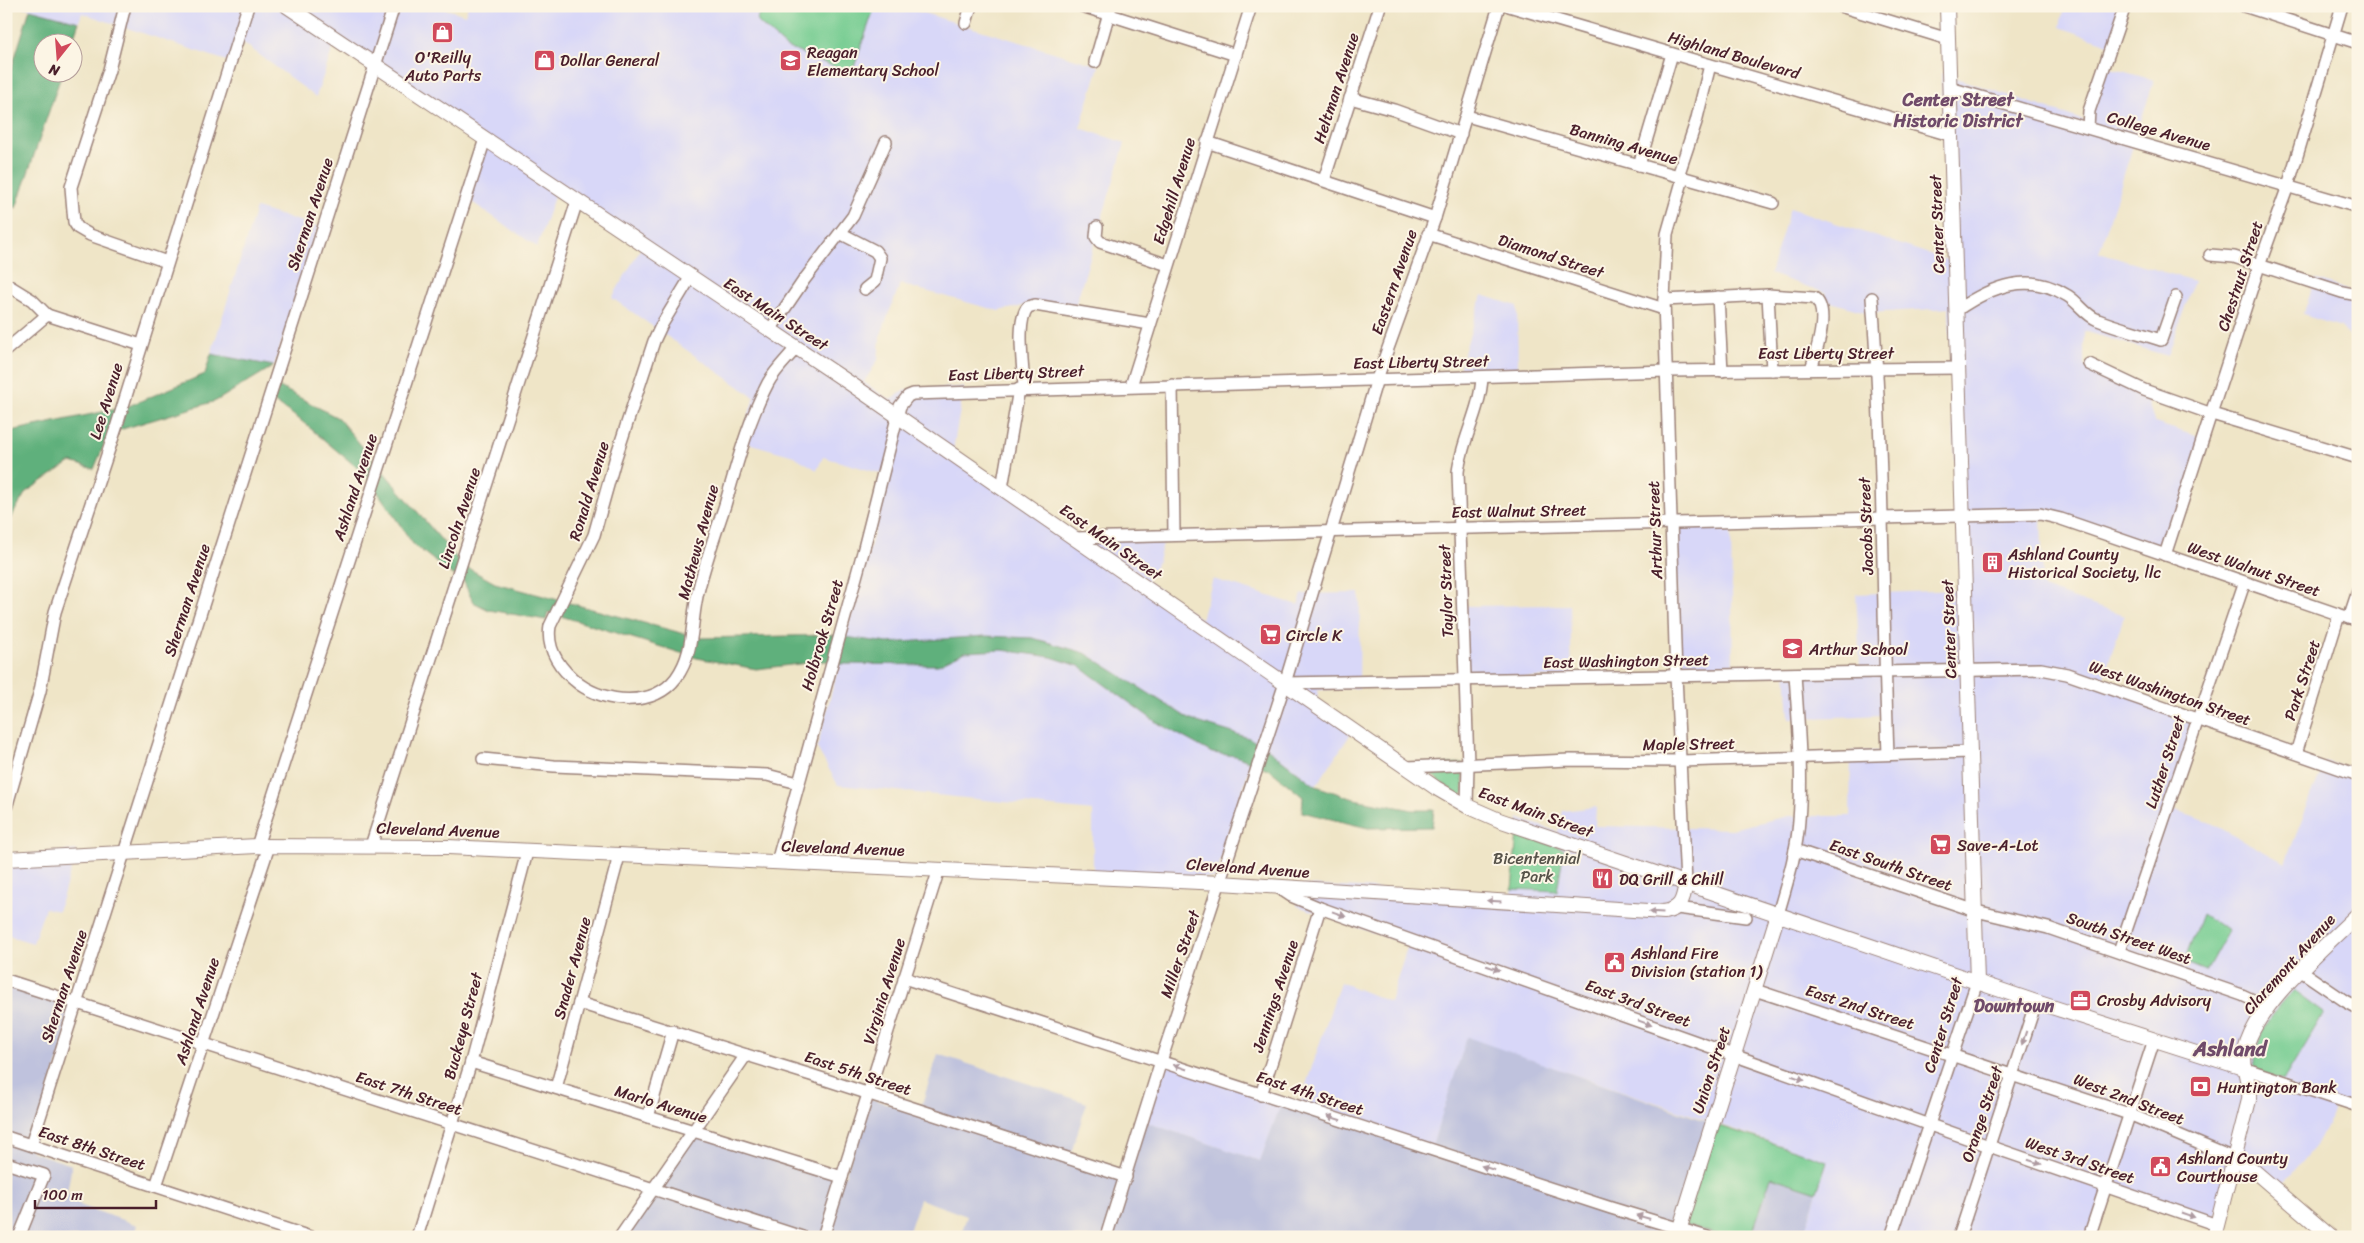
<svg xmlns="http://www.w3.org/2000/svg" width="2364" height="1243" viewBox="0 0 2364 1243" font-family="Sriracha,sans-serif">
	<style>
		.built { fill: #d8d7f8 }
		.industrial { fill: #bfc2dd }
		.green { fill: #74cc91; stroke: #5f765e }
		.forest { fill: #5fb07b; stroke: #546853 }
		.lines { fill: none; stroke-linecap: round; stroke-linejoin: round }
		.minor-casing { stroke: #9c8279; stroke-width: 14 }
		.major-casing { stroke: #9c8279; stroke-width: 16 }
		.minor { stroke: #fff; stroke-width: 11 }
		.major { stroke: #fff; stroke-width: 14 }
		.oneway { fill: #ae9aa0 }
		.labels { text-anchor: middle; dominant-baseline: central; stroke-width: 4; stroke-linejoin: round; paint-order: stroke }
		.poi-label { font-size: 16px; fill: #4a1f2b; stroke: #fcf5e5; text-anchor: start }
		.street-label { font-size: 16px; fill: #4a1f2b; stroke: #fcf5e5 }
		.park-label { font-size: 16px; fill: #57534a; stroke: #fcf5e5 }
		.neighbourhood-label { font-size: 18px; font-weight: bold; fill: #704b6a; stroke: #fcf5e5 }
		.district-label { font-size: 21px; font-weight: bold; fill: #704b6a; stroke: #fcf5e5 }
	</style>
	<rect width="100%" height="100%" fill="#fcf5e5"/>
	<filter id="ink" filterUnits="userSpaceOnUse"><feTurbulence type="fractalNoise" baseFrequency=".02" numOctaves="2"/><feDisplacementMap in="SourceGraphic" scale="10" xChannelSelector="R" yChannelSelector="G"/><feConvolveMatrix kernelMatrix="1 2 1 2 8 2 1 2 1" color-interpolation-filters="sRGB"/></filter>
	<filter id="wash" filterUnits="userSpaceOnUse"><feTurbulence type="fractalNoise" baseFrequency=".0096" numOctaves="4" result="noise"/><feDisplacementMap in="SourceGraphic" scale="20" xChannelSelector="R" yChannelSelector="G"/><feGaussianBlur stdDeviation="1.12" result="paint"/><feColorMatrix in="noise" values="0 0 0 0 0 0 0 0 0 0 0 0 0 0 0 0 0 1.4 0 .05"/><feComposite in="paint" operator="in"/></filter>
	<g filter="url(#wash)">
		<rect width="100%" height="100%" fill="#efe5c7"/>
		<g class="built">
			<path d="M20,6h417l28,9 3,-9h433l198,60 -19,62 45,15 -50,164 -33,-5 -43,9 -99,-27 -20,53 -2,23 -14,22 26,18 15,-10 59,-3 -11,63 132,90 80,-3 -9,30 -9,14 54,38 12,-40 85,26 4,-11 58,-1 -1,95 -41,2 -2,18 36,24 -36,54 -48,-37 -19,-11 -58,-18 -106,-67 -52,-15 -48,-2 -97,7 -43,-6 45,-161 -67,-19 -6,13 -23,-14 -53,-15 13,-44 -142,-99 29,-50 -85,-57 -19,56 -75,-52 18,-57 -145,-96 -19,55 -75,-56 -8,22 -151,-50 -3,9z"/>
			<path d="M2064,6h62l-12,40 -54,-19z"/>
			<path d="M2107,67l47,13 -55,173 95,28 -26,75 -84,-25v35l61,28 10,29 50,16 -39,118 -125,-43 2,74 81,28 -23,69 95,33 -29,90 44,15 74,40 40,-102 33,11v337l-20,-6 -20,39 -39,47 -45,-38 -22,75 -101,-35 -15,46h-293l24,-76 -360,-123 -37,114 -149,-47 -21,56 -115,-39 21,-63 134,44 40,-121 50,20 18,-57 -111,-39 6,-21 209,11 6,-78 40,14 4,-21 34,-4 -1,19 137,3 56,-13h62l1,-65h33l-1,-36 -94,4 -3,-51 74,-1 -4,-73 104,-4 -11,-282 -80,5 -45,-13 2,-7 -56,-19 20,-66 157,52 -6,-187 148,49z"/>
			<path d="M256,208l63,19 -45,139 -63,-12z"/>
			<path d="M2315,279l41,14 2,-4v50l-9,-3 -8,-9 -38,-12z"/>
			<path d="M1482,295l35,11 1,68 -61,2z"/>
			<path d="M1731,524l2,143 -55,1 -3,-143z"/>
			<path d="M1570,605l2,72 -108,1 -1,-72z"/>
			<path d="M1002,650l49,7 28,9 77,56 55,31 25,3 15,7 -36,115 -122,-6v-61l-255,-26 -21,-37 22,-84 99,1 27,-13z"/>
			<path d="M77,850l-19,61 -13,-3 -12,35 -27,-8v-79z"/>
		</g>
		<g class="industrial">
			<path d="M6,979l71,23 -47,149 42,14 -5,27 5,7 10,7 55,19 -4,12h-127z"/>
			<path d="M1467,1037l250,88 -33,99 41,13h-765l7,-21 -47,-17 -13,38h-288l71,-106 155,45 24,-78 50,15 19,-59 149,49 -19,59 57,18 20,-58 115,39 21,-57 149,48z"/>
			<path d="M1771,1177l46,15 -14,45h-52z"/>
		</g>
		<g class="green">
			<path d="M761,6h114l-22,64 -16,-2 -51,-21 -27,-24 -2,-3z"/>
			<path d="M1462,763l2,29 -4,4 -42,-31z"/>
			<path d="M1517,833l47,16 -7,42 -45,-2z"/>
			<path d="M2202,914l26,17 -22,40 -22,-9z"/>
			<path d="M2294,990l30,22 -41,69 -29,-10c4,-44 13,-49 40,-81z"/>
			<path d="M1717,1125l110,36 -10,31 -46,-15 -20,60h-26l-41,-13z"/>
		</g>
		<g class="forest">
			<path d="M30,9l49,13 -7,20h-30v30l20,1 -46,135 -10,-4v-118z"/>
			<path d="M211,354l63,12 -58,35 -107,32 -15,36 -23,-7 -45,30 -20,34v-94l120,-25 79,-33z"/>
			<path d="M278,386l60,32 117,138 11,11 29,16 205,55 131,-3 57,8 97,-7 48,2 52,15 106,67 58,18 19,11 48,37 38,13 59,11h21l-2,17 -64,1 -66,-16 1,-15 -33,-27 -34,-14 -24,-3 -56,-31 -77,-56 -28,-9 -49,-7 -37,2 -27,13 -99,-1 -14,-3 -69,8 -59,-11 -149,-46 -2,8 -57,-10 -16,-8 -10,-22 -13,-7 -37,-29 -47,-69 -67,-56 -26,-18z"/>
		</g>
	</g>
	<g filter="url(#ink)">
		<g class="lines">
			<defs>
				<g id="minor">
					<path d="M125,6l-16,64 -38,117 3,35 4,6 12,7 77,27"/>
					<path d="M1082,6l154,49"/>
					<path d="M1509,6l441,129"/>
					<path d="M1840,6l108,33"/>
					<path d="M2244,6l114,37"/>
					<path d="M966,23l5,-17"/>
					<path d="M1095,62l16,-56"/>
					<path d="M1950,88l408,119"/>
					<path d="M1350,98l44,12 67,24"/>
					<path d="M1467,116l306,87"/>
					<path d="M2088,127l1,-16 36,-105"/>
					<path d="M1207,142l228,76"/>
					<path d="M1639,165l33,-111"/>
					<path d="M1678,176l18,-54 14,-57"/>
					<path d="M1683,178l-16,56 -3,66 12,376 10,207"/>
					<path d="M1324,180l56,-174"/>
					<path d="M1097,227l-1,10 4,5 68,23"/>
					<path d="M842,234l33,17 5,7 -5,23 -10,8"/>
					<path d="M1428,234l236,75"/>
					<path d="M2210,255l24,2 108,35 16,3"/>
					<path d="M690,278l-29,48 -7,15 -39,119 -21,75 -44,91c-4,24 11,44 29,58 27,19 74,24 97,-6 20,-27 14,-59 23,-90 7,-28 17,-56 26,-83 12,-41 23,-84 43,-122 7,-13 19,-24 28,-35"/>
					<path d="M6,284l26,16 15,15"/>
					<path d="M1768,295l4,75"/>
					<path d="M1718,297l4,74"/>
					<path d="M1872,298c12,152 10,304 16,456"/>
					<path d="M1664,300l104,-5 46,3c17,11 2,55 -3,71"/>
					<path d="M1957,310c35,-24 72,-39 111,-14 11,7 17,19 30,24 20,8 42,13 63,20l15,-43"/>
					<path d="M47,315l94,30"/>
					<path d="M770,330l34,-50 49,-64 33,-74"/>
					<path d="M6,350l41,-35"/>
					<path d="M2089,364l55,26 68,24 146,44"/>
					<path d="M1172,385l2,150"/>
					<path d="M1131,386l120,-380"/>
					<path d="M1024,389c0,-19 -9,-68 4,-82l7,-2 115,19"/>
					<path d="M1002,488l17,-99"/>
					<path d="M1074,538l966,-24 21,5 297,102"/>
					<path d="M2165,555l94,-289 29,-80 54,-180"/>
					<path d="M2349,618l9,-27"/>
					<path d="M1285,683l756,-14 26,5 291,101"/>
					<path d="M2296,753l43,-138"/>
					<path d="M483,759l71,7 213,9 31,8"/>
					<path d="M1407,767l163,-7 111,1 290,-9"/>
					<path d="M1467,806l1,-42 -10,-292c4,-33 22,-61 24,-94"/>
					<path d="M6,808l34,-117 15,-79 61,-184 132,-422"/>
					<path d="M257,846l228,-707"/>
					<path d="M371,846l206,-645"/>
					<path d="M1795,850l181,61 72,17 194,67 26,12"/>
					<path d="M777,862l86,-310 37,-146 8,-10 5,-2 754,-23 292,-3"/>
					<path d="M1279,888l12,8 29,12 669,238 228,79"/>
					<path d="M1677,908l69,9"/>
					<path d="M1778,914c9,-31 19,-62 21,-94 4,-48 -1,-98 -4,-146"/>
					<path d="M2119,951l125,-367"/>
					<path d="M2301,971l44,30 13,7"/>
					<path d="M904,978l707,230 96,29"/>
					<path d="M6,980l796,257"/>
					<path d="M1755,990l374,124 104,44"/>
					<path d="M579,1003l232,72 315,102"/>
					<path d="M471,1062l371,115"/>
					<path d="M2243,1068l115,38"/>
					<path d="M556,1088l63,-232"/>
					<path d="M1261,1095l59,-187"/>
					<path d="M648,1117l25,-86"/>
					<path d="M6,1137l304,100"/>
					<path d="M31,1145l363,-1139"/>
					<path d="M6,1163l38,12 -25,62"/>
					<path d="M156,1186l113,-340"/>
					<path d="M417,1237l54,-175 56,-210"/>
					<path d="M620,1237l126,-182"/>
					<path d="M823,1237l116,-368"/>
					<path d="M1106,1237l55,-176 124,-378 92,-304 58,-161 64,-212"/>
					<path d="M1891,1237l86,-255"/>
					<path d="M1959,1237l77,-235"/>
					<path d="M2089,1237l65,-197"/>
				</g>
				<g id="major">
					<path d="M287,6l564,378 585,404 31,18 32,14 537,182 207,66"/>
					<path d="M1947,6l30,976"/>
					<path d="M6,859l251,-13 191,1 773,36 443,29c18,-3 19,-13 22,-29"/>
					<path d="M2233,1158l20,12 78,67"/>
					<path d="M1677,1237l101,-323"/>
					<path d="M2214,1237l35,-137c2,-17 -8,-31 -4,-49 10,-46 79,-103 113,-137"/>
				</g>
			</defs>
			<use href="#minor" class="minor-casing"/>
			<use href="#major" class="major-casing"/>
			<use href="#minor" class="minor"/>
			<use href="#major" class="major"/>
		</g>
		<defs><path id="oneway-solid" d="M-6-.8H1V-3.2L6.5 0L1 3.2V.8H-6Z" transform="scale(1.25)"/></defs>
		<g class="oneway">
			<use href="#oneway-solid" transform="translate(1494 901) rotate(-177)"/>
			<use href="#oneway-solid" transform="translate(1656 912) rotate(-177)"/>
			<use href="#oneway-solid" transform="translate(1339 914) rotate(20)"/>
			<use href="#oneway-solid" transform="translate(1493 968) rotate(19)"/>
			<use href="#oneway-solid" transform="translate(1645 1023) rotate(20)"/>
			<use href="#oneway-solid" transform="translate(2024 1038) rotate(108)"/>
			<use href="#oneway-solid" transform="translate(1180 1067) rotate(-161)"/>
			<use href="#oneway-solid" transform="translate(1798 1078) rotate(19)"/>
			<use href="#oneway-solid" transform="translate(1334 1118) rotate(-162)"/>
			<use href="#oneway-solid" transform="translate(2035 1162) rotate(18)"/>
			<use href="#oneway-solid" transform="translate(1488 1168) rotate(-162)"/>
			<use href="#oneway-solid" transform="translate(2188 1215) rotate(19)"/>
			<use href="#oneway-solid" transform="translate(1643 1217) rotate(-164)"/>
		</g>
	</g>
	<defs>
		<symbol id="shop-square" viewBox="-11 -11 22 22"><rect x="-9" y="-9" width="18" height="18" rx="4" fill="#d1495b" stroke="#fcf5e5"/><path d="M-5-2.5h2.3a2.7 3.5 0 0 1 5.4 0H5L5.5 6h-11ZM-1.5-2.5h3a1.5 2.3 0 0 0-3 0Z" fill="#fff"/></symbol>
		<symbol id="school-square" viewBox="-11 -11 22 22"><rect x="-9" y="-9" width="18" height="18" rx="4" fill="#d1495b" stroke="#fcf5e5"/><path d="M0-5L7-2L0 1L-7-2ZM-4 1L0 2.5L4 1V4Q0 6-4 4Z" fill="#fff"/></symbol>
		<symbol id="building-square" viewBox="-11 -11 22 22"><rect x="-9" y="-9" width="18" height="18" rx="4" fill="#d1495b" stroke="#fcf5e5"/><path d="M-4-6H4V6H1V3H-1V6H-4ZM-2.5-4.3h1.7v1.8h-1.7ZM.8-4.3h1.7v1.8H.8ZM-2.5-1h1.7V.8h-1.7ZM.8-1h1.7V.8H.8Z" fill="#fff"/></symbol>
		<symbol id="supermarket-square" viewBox="-11 -11 22 22"><rect x="-9" y="-9" width="18" height="18" rx="4" fill="#d1495b" stroke="#fcf5e5"/><path d="M-6-5.5h2.5l.6 2H6L4.5 2H-2.5L-4.4-4H-6ZM-1.5 3.2a1.3 1.3 0 1 0 .1 0ZM3 3.2a1.3 1.3 0 1 0 .1 0Z" fill="#fff"/></symbol>
		<symbol id="restaurant-square" viewBox="-11 -11 22 22"><rect x="-9" y="-9" width="18" height="18" rx="4" fill="#d1495b" stroke="#fcf5e5"/><path d="M-5-6h1v4h1v-4h1v4h1v-4h1v5L-1.5 .5V6h-2V.5L-5-1ZM5-6V6H3V1.5H1.5Q1.5-4 5-6Z" fill="#fff"/></symbol>
		<symbol id="civic-square" viewBox="-11 -11 22 22"><rect x="-9" y="-9" width="18" height="18" rx="4" fill="#d1495b" stroke="#fcf5e5"/><path d="M-.6-6.5H3V-4.5H.6V-3L4-1V1h2V6H-6V1h2V-1L-.6-3ZM-1.2 2.5V6h2.4V2.5Z" fill="#fff"/></symbol>
		<symbol id="office-square" viewBox="-11 -11 22 22"><rect x="-9" y="-9" width="18" height="18" rx="4" fill="#d1495b" stroke="#fcf5e5"/><path d="M-6-3h4V-5.5h4V-3h4V5H-6ZM-1-4.5V-3h2v-1.5ZM-6 0V1H6V0Z" fill="#fff"/></symbol>
		<symbol id="bank-square" viewBox="-11 -11 22 22"><rect x="-9" y="-9" width="18" height="18" rx="4" fill="#d1495b" stroke="#fcf5e5"/><path d="M-6-4H6V4H-6ZM0-2.3a2.3 2.3 0 1 0 0 4.6a2.3 2.3 0 1 0 0-4.6Z" fill="#fff"/></symbol>
	</defs>
	<g fill-rule="evenodd">
		<use href="#shop-square" x="430" y="20" width="25" height="25"/>
		<use href="#shop-square" x="532" y="48" width="25" height="25"/>
		<use href="#school-square" x="778" y="48" width="25" height="25"/>
		<use href="#building-square" x="1980" y="550" width="25" height="25"/>
		<use href="#supermarket-square" x="1258" y="622" width="25" height="25"/>
		<use href="#school-square" x="1780" y="636" width="25" height="25"/>
		<use href="#supermarket-square" x="1928" y="832" width="25" height="25"/>
		<use href="#restaurant-square" x="1590" y="866" width="25" height="25"/>
		<use href="#civic-square" x="1602" y="950" width="25" height="25"/>
		<use href="#office-square" x="2068" y="988" width="25" height="25"/>
		<use href="#bank-square" x="2188" y="1074" width="25" height="25"/>
		<use href="#civic-square" x="2148" y="1154" width="25" height="25"/>
	</g>
	<g class="labels">
		<g class="poi-label">
			<text x="807" y="52">Reagan<tspan x="807" dy="18">Elementary School</tspan></text>
			<text x="443" y="57" text-anchor="middle">O'Reilly<tspan x="443" dy="18">Auto Parts</tspan></text>
			<text x="560" y="60">Dollar General</text>
			<text x="2008" y="554">Ashland County<tspan x="2008" dy="18">Historical Society, llc</tspan></text>
			<text x="1286" y="635">Circle K</text>
			<text x="1809" y="649">Arthur School</text>
			<text x="1957" y="845">Save-A-Lot</text>
			<text x="1619" y="879">DQ Grill &amp; Chill</text>
			<text x="1631" y="953">Ashland Fire<tspan x="1631" dy="18">Division (station 1)</tspan></text>
			<text x="2097" y="1000">Crosby Advisory</text>
			<text x="2217" y="1087">Huntington Bank</text>
			<text x="2177" y="1158">Ashland County<tspan x="2177" dy="18">Courthouse</tspan></text>
		</g>
		<g class="street-label">
			<text transform="translate(1734 55) rotate(16)">Highland Boulevard</text>
			<text transform="translate(1336 88) rotate(-72)">Heltman Avenue</text>
			<text transform="translate(2159 131) rotate(16)">College Avenue</text>
			<text transform="translate(1624 144) rotate(16)">Banning Avenue</text>
			<text transform="translate(1174 191) rotate(-73)">Edgehill Avenue</text>
			<text transform="translate(310 214) rotate(-72)">Sherman Avenue</text>
			<text transform="translate(1937 224) rotate(-92)">Center Street</text>
			<text transform="translate(1551 256) rotate(18)">Diamond Street</text>
			<text transform="translate(2240 276) rotate(-72)">Chestnut Street</text>
			<text transform="translate(1394 282) rotate(-71)">Eastern Avenue</text>
			<text transform="translate(776 314) rotate(33)">East Main Street</text>
			<text x="1826" y="353">East Liberty Street</text>
			<text transform="translate(1421 362) rotate(-1)">East Liberty Street</text>
			<text transform="translate(1016 373) rotate(-2)">East Liberty Street</text>
			<text transform="translate(106 401) rotate(-73)">Lee Avenue</text>
			<text transform="translate(355 487) rotate(-72)">Ashland Avenue</text>
			<text transform="translate(589 491) rotate(-73)">Ronald Avenue</text>
			<text transform="translate(1519 511) rotate(-1)">East Walnut Street</text>
			<text transform="translate(459 518) rotate(-72)">Lincoln Avenue</text>
			<text transform="translate(1866 526) rotate(-92)">Jacobs Street</text>
			<text transform="translate(1655 530) rotate(-92)">Arthur Street</text>
			<text transform="translate(698 542) rotate(-75)">Mathews Avenue</text>
			<text transform="translate(1111 542) rotate(35)">East Main Street</text>
			<text transform="translate(2254 569) rotate(19)">West Walnut Street</text>
			<text transform="translate(1446 591) rotate(-92)">Taylor Street</text>
			<text transform="translate(187 600) rotate(-72)">Sherman Avenue</text>
			<text transform="translate(1949 629) rotate(-92)">Center Street</text>
			<text transform="translate(822 635) rotate(-74)">Holbrook Street</text>
			<text transform="translate(1626 661) rotate(-1)">East Washington Street</text>
			<text transform="translate(2302 680) rotate(-72)">Park Street</text>
			<text transform="translate(2170 693) rotate(19)">West Washington Street</text>
			<text transform="translate(1689 744) rotate(-1)">Maple Street</text>
			<text transform="translate(2165 762) rotate(-72)">Luther Street</text>
			<text transform="translate(1536 812) rotate(20)">East Main Street</text>
			<text transform="translate(438 830) rotate(2)">Cleveland Avenue</text>
			<text transform="translate(843 848) rotate(2)">Cleveland Avenue</text>
			<text transform="translate(1891 865) rotate(19)">East South Street</text>
			<text transform="translate(1248 868) rotate(4)">Cleveland Avenue</text>
			<text transform="translate(2129 938) rotate(19)">South Street West</text>
			<text transform="translate(1180 954) rotate(-71)">Miller Street</text>
			<text transform="translate(2289 964) rotate(-48)">Claremont Avenue</text>
			<text transform="translate(572 968) rotate(-75)">Snader Avenue</text>
			<text transform="translate(64 986) rotate(-72)">Sherman Avenue</text>
			<text transform="translate(884 991) rotate(-73)">Virginia Avenue</text>
			<text transform="translate(1275 996) rotate(-72)">Jennings Avenue</text>
			<text transform="translate(1638 1003) rotate(20)">East 3rd Street</text>
			<text transform="translate(1860 1007) rotate(18)">East 2nd Street</text>
			<text transform="translate(197 1011) rotate(-72)">Ashland Avenue</text>
			<text transform="translate(1943 1025) rotate(-73)">Center Street</text>
			<text transform="translate(463 1026) rotate(-75)">Buckeye Street</text>
			<text transform="translate(1711 1070) rotate(-72)">Union Street</text>
			<text transform="translate(858 1073) rotate(18)">East 5th Street</text>
			<text transform="translate(409 1093) rotate(18)">East 7th Street</text>
			<text transform="translate(1310 1093) rotate(18)">East 4th Street</text>
			<text transform="translate(2129 1099) rotate(21)">West 2nd Street</text>
			<text transform="translate(661 1104) rotate(17)">Marlo Avenue</text>
			<text transform="translate(1982 1114) rotate(-72)">Orange Street</text>
			<text transform="translate(92 1148) rotate(18)">East 8th Street</text>
			<text transform="translate(2080 1160) rotate(19)">West 3rd Street</text>
		</g>
		<g class="park-label">
			<text x="1537" y="858">Bicentennial<tspan x="1537" dy="18">Park</tspan></text>
		</g>
		<g class="neighbourhood-label">
			<text x="1958" y="100">Center Street<tspan x="1958" dy="21">Historic District</tspan></text>
			<text x="2014" y="1006">Downtown</text>
		</g>
		<g class="district-label">
			<text x="2230" y="1049">Ashland</text>
		</g>
	</g>
	<rect width="2364" height="1243" fill="none" stroke="#fcf5e5" stroke-width="25"/>
	<g transform="translate(58 58) rotate(197)"><circle r="24" fill="#fcf5e5" stroke="#b59f9b"/>
	<path d="M0-4L9 19L0 12L-9 19Z" fill="#d1495b"/>
	<text y="-8" font-size="14" font-weight="bold" text-anchor="middle" fill="#4a1f2b">N</text>
	</g>
	<path d="M35 1200v8h121v-8" fill="none" stroke="#4a1f2b" stroke-width="2.5"/>
	<text x="42" y="1200" font-size="15" fill="#4a1f2b" stroke="#fcf5e5" stroke-width="4" paint-order="stroke">100 m</text>
</svg>
